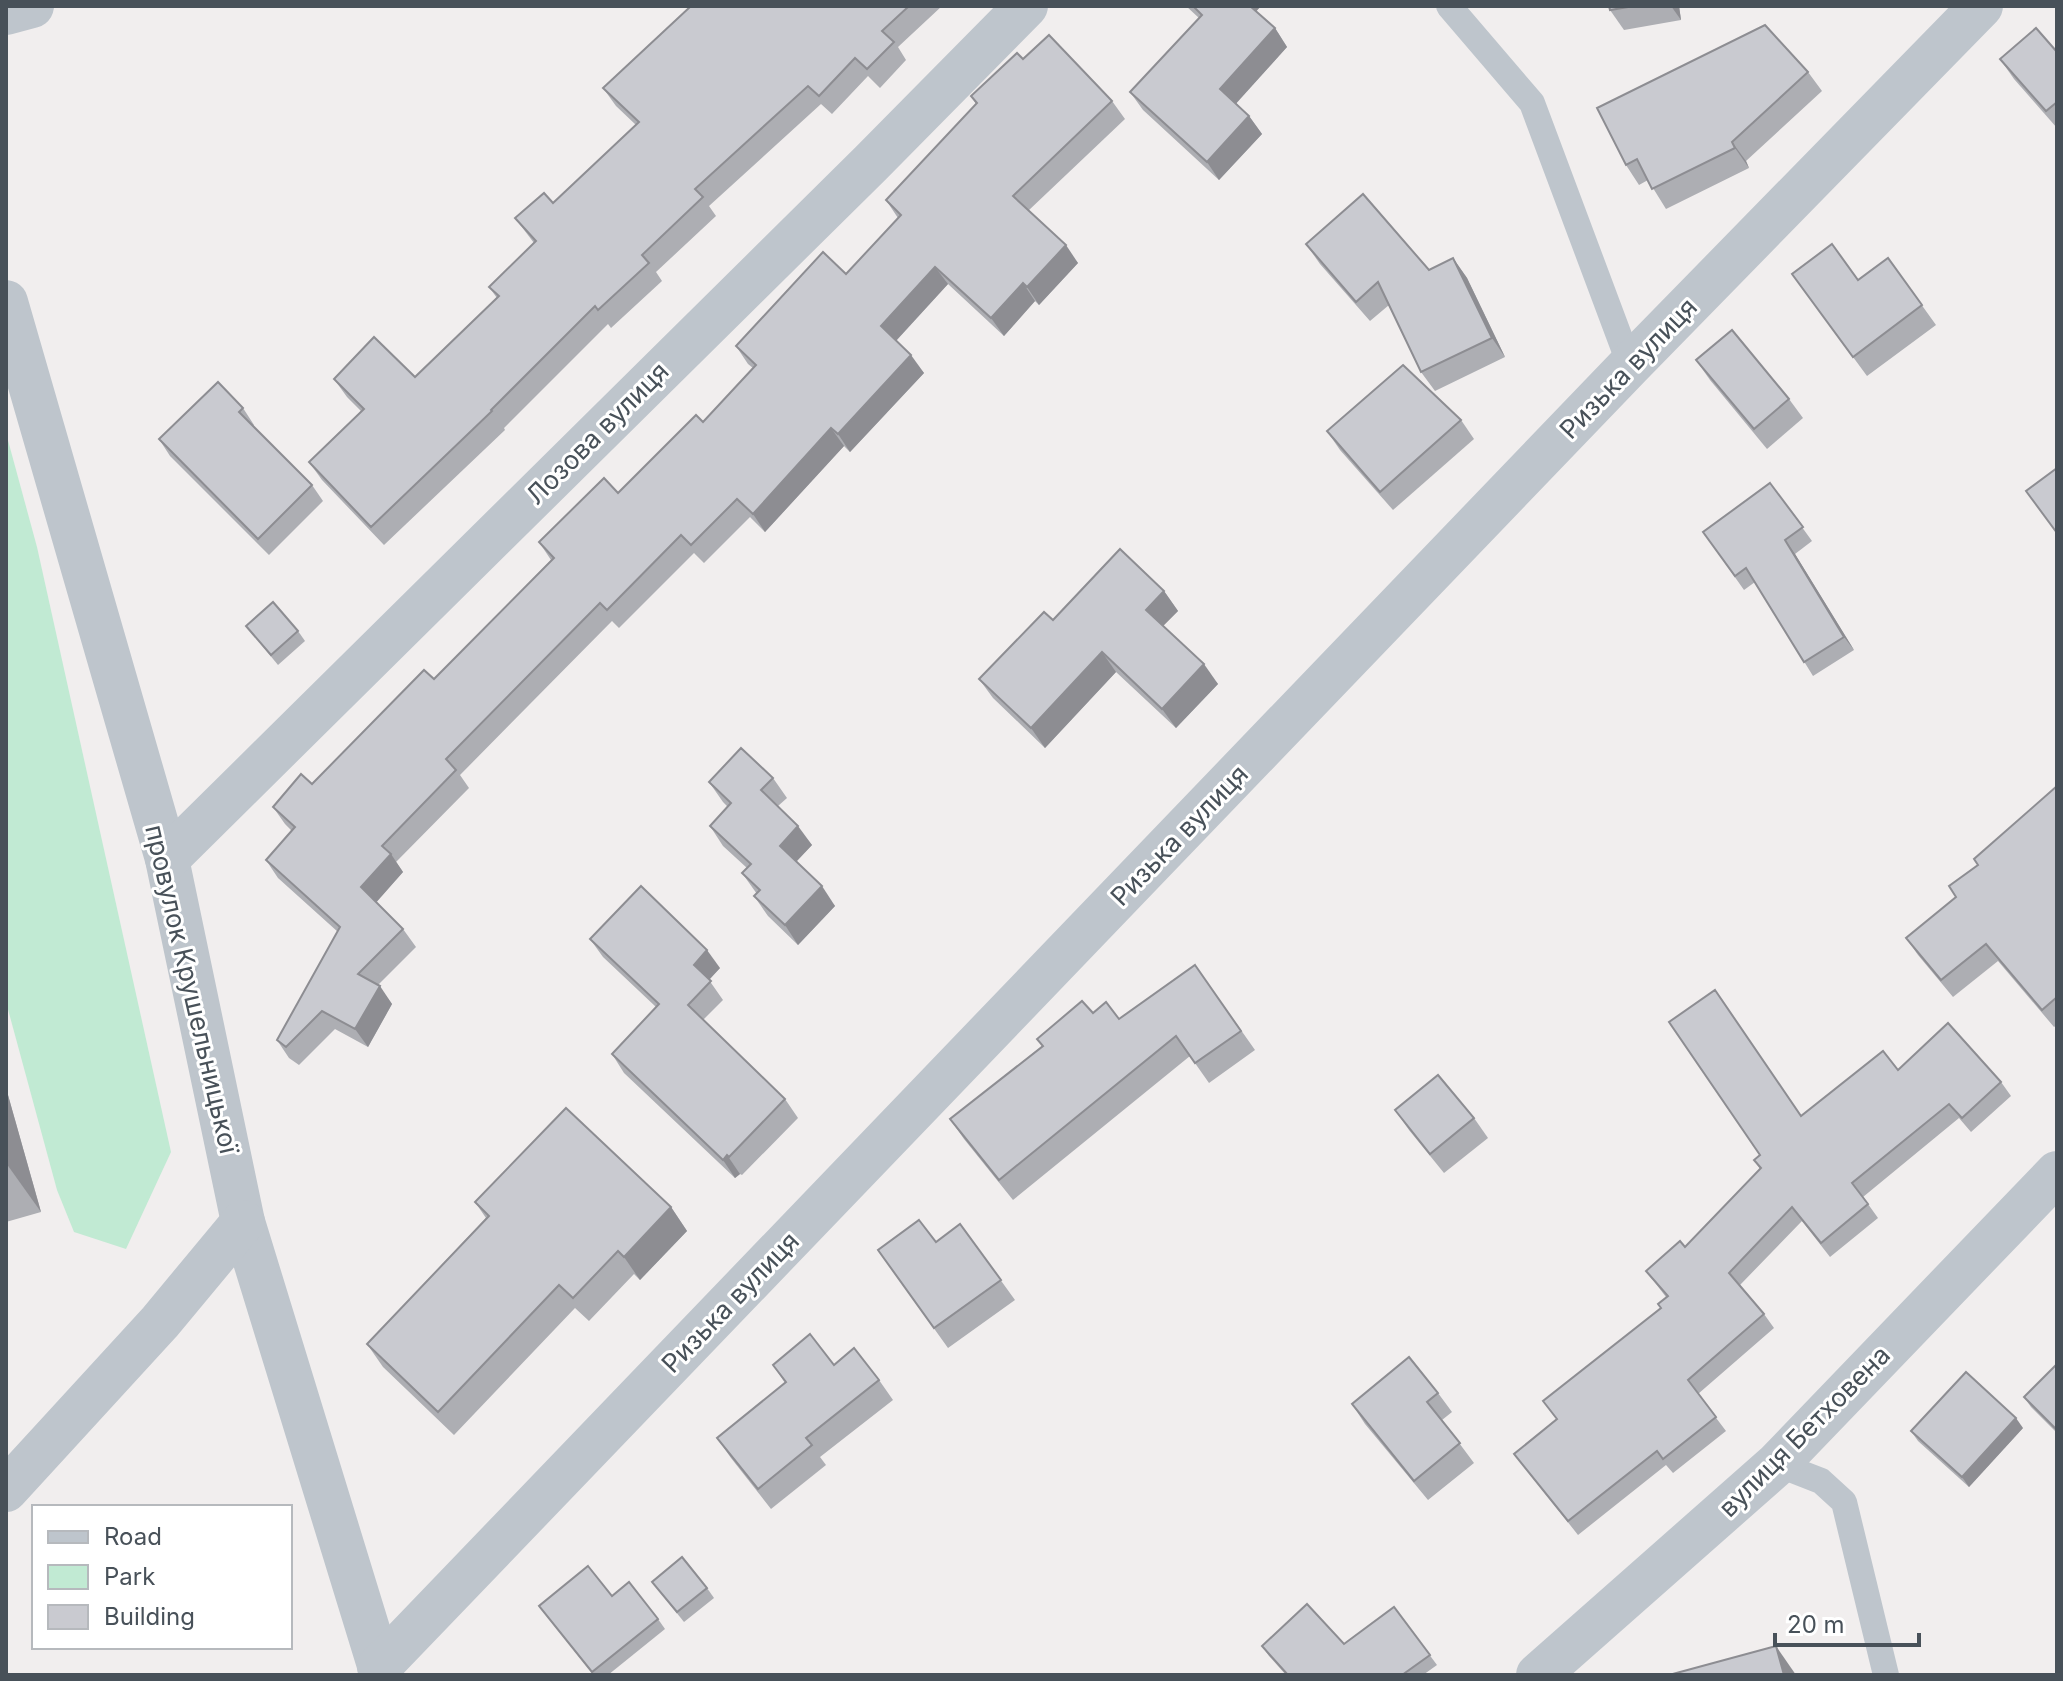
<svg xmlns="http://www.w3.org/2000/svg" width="2063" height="1681" viewBox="0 0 2063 1681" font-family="Inter,sans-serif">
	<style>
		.green { fill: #c1ead3 }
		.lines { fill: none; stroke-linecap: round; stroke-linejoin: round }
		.lane { stroke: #bec5cc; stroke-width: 26 }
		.street { stroke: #bec5cc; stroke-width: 44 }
		.wall { fill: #adaeb3 }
		.shaded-wall { fill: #8d8d92 }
		.building { fill: #c9cad0; stroke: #8d8d92; stroke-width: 2 }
		.labels { text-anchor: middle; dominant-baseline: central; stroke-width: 6; stroke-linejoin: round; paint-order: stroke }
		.street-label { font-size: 26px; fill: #485159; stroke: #fff }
	</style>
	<rect width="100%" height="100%" fill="#f1eeee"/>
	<path class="green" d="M6,433l31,114 134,605 -45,97 -52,-17 -17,-42 -51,-188z"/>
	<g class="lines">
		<g class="lane">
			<path d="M1449,6l83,97 98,262"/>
			<path d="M1777,1464l44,17 23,21 42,173"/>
		</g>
		<g class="street">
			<path d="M6,13l26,-7"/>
			<path d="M6,302l161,557 76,363 139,453"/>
			<path d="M167,859l704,-696 155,-157"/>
			<path d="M6,1490l154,-168 83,-100"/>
			<path d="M379,1667l1251,-1302 351,-359"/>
			<path d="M1538,1675l239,-211 280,-291"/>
		</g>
	</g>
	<g class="wall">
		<path d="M691,6h251l-44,41 8,13 -26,28 -12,-12 -36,38 -11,-10 -112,102 7,10 -60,56 6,9 -51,47 -3,-4 -104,104 1,2 -121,115 -62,-65 -13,-18 52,-51 -14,-14 -13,-18 81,-2 82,-79 -8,-11 45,-44 -19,-25 38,-15 83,-78 -20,-19 -13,-18z"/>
		<path d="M1186,6h75l-5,5 19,17 12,19 -51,56 13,13 13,18 -43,46 -76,-70 -13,-18 69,-74z"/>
		<path d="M1609,6h70l2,14 -57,10 -14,-20z"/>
		<path d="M2057,52v76l-43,-49 -14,-20z"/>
		<path d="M1023,59l89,42 13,18 -97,92 50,52 -39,42 -4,-4 -31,35 -56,-52 -52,57 28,32 -74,79 -6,-6 -79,86 -15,-15 -46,46 -10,-10 -75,75 -7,-7 -152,154 9,13 -73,74 7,10 -27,30 27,27 13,18 -38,38 14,19 -24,43 -33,-18 -36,36 -10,-7 -12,-18 61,-108 -60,-54 -12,-18 26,-29 -7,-7 -12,-17 39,-23 122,-105 117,-119 -12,-18 79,-49 85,-71 50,-54 -5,-4 -12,-18 110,-72 52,-56 -12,-18 90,-96 -5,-8z"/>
		<path d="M1808,72l14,19 -76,70 3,7 -83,41 -18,-29 -9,5 -13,-20z"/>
		<path d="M1306,244l123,26 24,-12 14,20 38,79 -70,34 -14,-19 -32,-67 -19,16 -50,-57z"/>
		<path d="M1888,258l48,67 -69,51 -75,-102 66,6z"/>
		<path d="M1696,360l93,39 14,19 -36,31 -57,-69z"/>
		<path d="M243,408l11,17 -1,1 59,59 11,16 -54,54 -99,-99 -11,-17z"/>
		<path d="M1461,420l13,19 -81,71 -53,-60 -13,-19z"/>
		<path d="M1770,483l42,58 -17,13 59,96 -41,26 -58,-94 -11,8 -41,-58z"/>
		<path d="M1164,591l14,20 -15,15 55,58 -42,44 -60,-56 -71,76 -52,-50 -14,-19 74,-59z"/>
		<path d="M246,626l52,5 7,10 -27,24z"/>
		<path d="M773,778l14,20 -9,8 34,39 -16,17 39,44 -37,39 -30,-29 -14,-20 3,-2 -15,-21 5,-5 -24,-22 -13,-20 18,-19 -5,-5 -14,-20z"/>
		<path d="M2057,786v239l-3,2 -56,-66 -45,36 -35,-42 -12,-17 50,-41 22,-32z"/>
		<path d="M590,939l130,29 -11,12 14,20 -20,20 82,79 13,19 -56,57 -2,-1 -5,4 -111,-105 -12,-19 44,-47 -53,-50z"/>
		<path d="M1195,965l60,85 -46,33 -19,-27 -177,144 -49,-61 -14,-20 92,-73 -5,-7 56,-26 26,6z"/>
		<path d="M1898,1070l103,12 10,14 -40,36 -12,-14 -96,79 15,21 -48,39 -28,-36 -62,64 24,29 10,14 -76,66 28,37 -53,42 -7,-8 -88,70 -64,-81 43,-34 -14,-19 118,-93 5,-11 -20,-26 39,-24 75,-78 -6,-9 47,-44z"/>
		<path d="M6,1088l35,124 -35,10z"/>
		<path d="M1395,1110l79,8 14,20 -44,35 -35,-43z"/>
		<path d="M475,1202l196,5 16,24 -47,49 -6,-6 -45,47 -14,-13 -121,127 -71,-68 -16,-23 119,-126z"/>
		<path d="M960,1224l55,76 -67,48 -70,-98 58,-8z"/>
		<path d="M2057,1364v69l-26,-26 -7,-10z"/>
		<path d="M773,1365h61l45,15 14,20 -73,57 6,8 -55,44 -40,-51 -14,-20 68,-55z"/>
		<path d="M1438,1393l14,19 -10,8 32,43 -46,37 -63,-76 -13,-20z"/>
		<path d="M2023,1428l-54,59 -51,-46 -7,-10z"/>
		<path d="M652,1582l55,6 7,10 -30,24z"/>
		<path d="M612,1596l46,23 7,10 -57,46h-14l-55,-69z"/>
		<path d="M1394,1607l43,58 -14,10h-137l-17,-19 -7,-10 82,-2z"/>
	</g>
	<g class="shaded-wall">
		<path d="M1247,6h14l-8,9z"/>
		<path d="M1671,6h8l2,14z"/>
		<path d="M1275,28l12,19 -54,60 -13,-18z"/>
		<path d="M1249,116l13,18 -43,46 -12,-18z"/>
		<path d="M1732,142l14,19 3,7 -14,-20z"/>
		<path d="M1066,245l12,18 -39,42 -12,-18z"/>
		<path d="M1453,258l14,20 38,79 -13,-19z"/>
		<path d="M935,267l13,17 -55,60 -12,-18z"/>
		<path d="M1023,283l12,18 -31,35 -13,-18z"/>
		<path d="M911,355l13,18 -74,79 -12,-18z"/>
		<path d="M831,428l13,18 -79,86 -12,-18z"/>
		<path d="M1785,540l10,14 59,96 -10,-13z"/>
		<path d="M1164,591l14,20 -18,18 -14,-19z"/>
		<path d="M1102,652l14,20 -71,76 -14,-20z"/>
		<path d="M1204,664l14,20 -42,44 -14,-19z"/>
		<path d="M798,826l14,19 -19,20 -13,-19z"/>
		<path d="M391,854l12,18 -29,33 -13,-18z"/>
		<path d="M822,886l13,20 -37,39 -13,-20z"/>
		<path d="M707,950l13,18 -14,15 -12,-18z"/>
		<path d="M380,986l12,18 -24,43 -13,-18z"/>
		<path d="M6,1088l35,124 -35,-49z"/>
		<path d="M727,1155l13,19 -5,4 -12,-18z"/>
		<path d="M671,1207l16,24 -47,49 -16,-23z"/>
		<path d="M2016,1418l7,10 -54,59 -7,-10z"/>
		<path d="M1776,1646l20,29h-12z"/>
	</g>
	<g class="building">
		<path d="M691,6h218l-27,25 12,11 -27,27 -12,-11 -36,38 -11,-10 -113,103 8,8 -61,58 7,8 -51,47 -3,-4 -104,104 1,1 -121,116 -62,-65 55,-53 -30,-30 40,-42 41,40 84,-81 -10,-9 47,-46 -21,-23 29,-25 9,10 86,-81 -36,-34z"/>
		<path d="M1193,6h57l25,22 -55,61 29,27 -42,46 -77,-70 72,-77z"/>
		<path d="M1609,6h25l-24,4z"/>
		<path d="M1765,25l43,47 -76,70 3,6 -83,41 -15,-30 -11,6 -29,-57z"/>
		<path d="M2036,28l21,24v50l-11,9 -46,-52z"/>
		<path d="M1049,35l63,66 -99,95 53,49 -39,42 -4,-4 -32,35 -56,-51 -54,59 30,29 -73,79 -7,-6 -78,86 -16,-15 -46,46 -10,-10 -74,75 -7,-7 -154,156 10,11 -74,76 9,8 -30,33 42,42 -45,45 22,12 -25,43 -33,-18 -36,36 -9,-7 63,-113 -74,-67 29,-33 -22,-20 28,-33 11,10 112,-114 10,9 120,-121 -15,-16 65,-64 14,15 78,-78 7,7 53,-57 -20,-19 87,-94 23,22 55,-59 -15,-15 91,-97 -6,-7 46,-43 6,6z"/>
		<path d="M1363,194l66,76 24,-12 39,80 -71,34 -43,-90 -22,20 -50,-58z"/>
		<path d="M1832,244l26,36 30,-22 34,47 -69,52 -61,-83z"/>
		<path d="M1732,330l57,69 -35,30 -58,-69z"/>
		<path d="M1403,365l58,55 -81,72 -53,-61z"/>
		<path d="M218,382l25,26 -4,4 73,73 -54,54 -99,-100z"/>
		<path d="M2057,468v65l-31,-42z"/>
		<path d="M1770,483l33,44 -18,13 59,97 -40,25 -58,-94 -11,8 -32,-44z"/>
		<path d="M1120,549l44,42 -18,19 58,54 -42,45 -60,-57 -71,76 -52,-49 65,-67 9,8z"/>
		<path d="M273,602l25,29 -27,24 -25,-29z"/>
		<path d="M741,748l32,30 -12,12 37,36 -18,20 42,40 -37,39 -31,-29 6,-6 -18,-17 9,-9 -41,-38 21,-23 -22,-21z"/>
		<path d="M2057,786v211l-15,13 -56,-66 -45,36 -35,-42 50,-41 -7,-11 29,-21 -4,-6z"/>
		<path d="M641,886l66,64 -13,15 17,16 -23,24 97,94 -56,58 -2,-2 -4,5 -111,-106 47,-50 -69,-65z"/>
		<path d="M1195,965l46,66 -46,32 -19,-27 -177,144 -49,-61 93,-73 -6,-7 45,-38 11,12 13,-11 13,17z"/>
		<path d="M1715,990l86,126 82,-65 15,19 50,-47 53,59 -39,36 -13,-14 -97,79 16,21 -47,39 -29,-36 -63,66 35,41 -76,66 28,37 -53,42 -6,-8 -89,70 -54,-67 43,-35 -14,-18 118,-93 -3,-4 10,-8 -22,-25 34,-30 5,6 76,-79 -7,-8 6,-5 -91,-133z"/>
		<path d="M1438,1075l36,43 -44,36 -35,-44z"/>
		<path d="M566,1108l105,99 -47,50 -6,-6 -45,47 -14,-13 -121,127 -71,-68 122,-128 -14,-14z"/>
		<path d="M919,1220l17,22 24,-18 41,56 -67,48 -56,-78z"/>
		<path d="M810,1334l24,31 20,-17 25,32 -73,58 6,7 -54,44 -41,-51 69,-56 -13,-17z"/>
		<path d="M1409,1357l29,36 -11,9 33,41 -46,38 -62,-77z"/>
		<path d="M2057,1364v66l-33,-33z"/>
		<path d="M1966,1372l50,46 -54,59 -51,-46z"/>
		<path d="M682,1557l25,31 -30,24 -25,-30z"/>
		<path d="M588,1566l24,30 17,-14 29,37 -66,53 -53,-66z"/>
		<path d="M1307,1604l37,40 50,-37 36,48 -28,20h-114l-26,-29z"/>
		<path d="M1776,1646l8,29h-115z"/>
	</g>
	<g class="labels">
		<g class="street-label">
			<text transform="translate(1628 368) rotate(-46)">Ризька вулиця</text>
			<text transform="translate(597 433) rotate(-45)">Лозова вулиця</text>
			<text transform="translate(1179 835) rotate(-46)">Ризька вулиця</text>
			<text transform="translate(192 989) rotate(77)">провулок Крушельницької</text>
			<text transform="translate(730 1302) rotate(-46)">Ризька вулиця</text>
			<text transform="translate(1804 1431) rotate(-45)">вулиця Бетховена</text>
		</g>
	</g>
	<rect width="2063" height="1681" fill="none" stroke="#485159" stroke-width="16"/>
	<rect x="32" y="1505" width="260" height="144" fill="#ffffff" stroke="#b6b9bd" stroke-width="2"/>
	<rect x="48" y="1531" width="40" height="12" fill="#bec5cc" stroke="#b6b9bd" stroke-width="2"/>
	<text x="104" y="1545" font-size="24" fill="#485159">Road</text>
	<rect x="48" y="1565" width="40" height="24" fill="#c1ead3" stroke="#b6b9bd" stroke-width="2"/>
	<text x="104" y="1585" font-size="24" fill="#485159">Park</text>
	<rect x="48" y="1605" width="40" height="24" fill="#c9cad0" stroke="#b6b9bd" stroke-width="2"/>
	<text x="104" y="1625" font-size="24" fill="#485159">Building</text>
	<path d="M1775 1633v12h144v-12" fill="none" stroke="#485159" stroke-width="4"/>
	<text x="1787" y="1633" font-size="24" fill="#485159" stroke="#ffffff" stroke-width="6" paint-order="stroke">20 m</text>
</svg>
